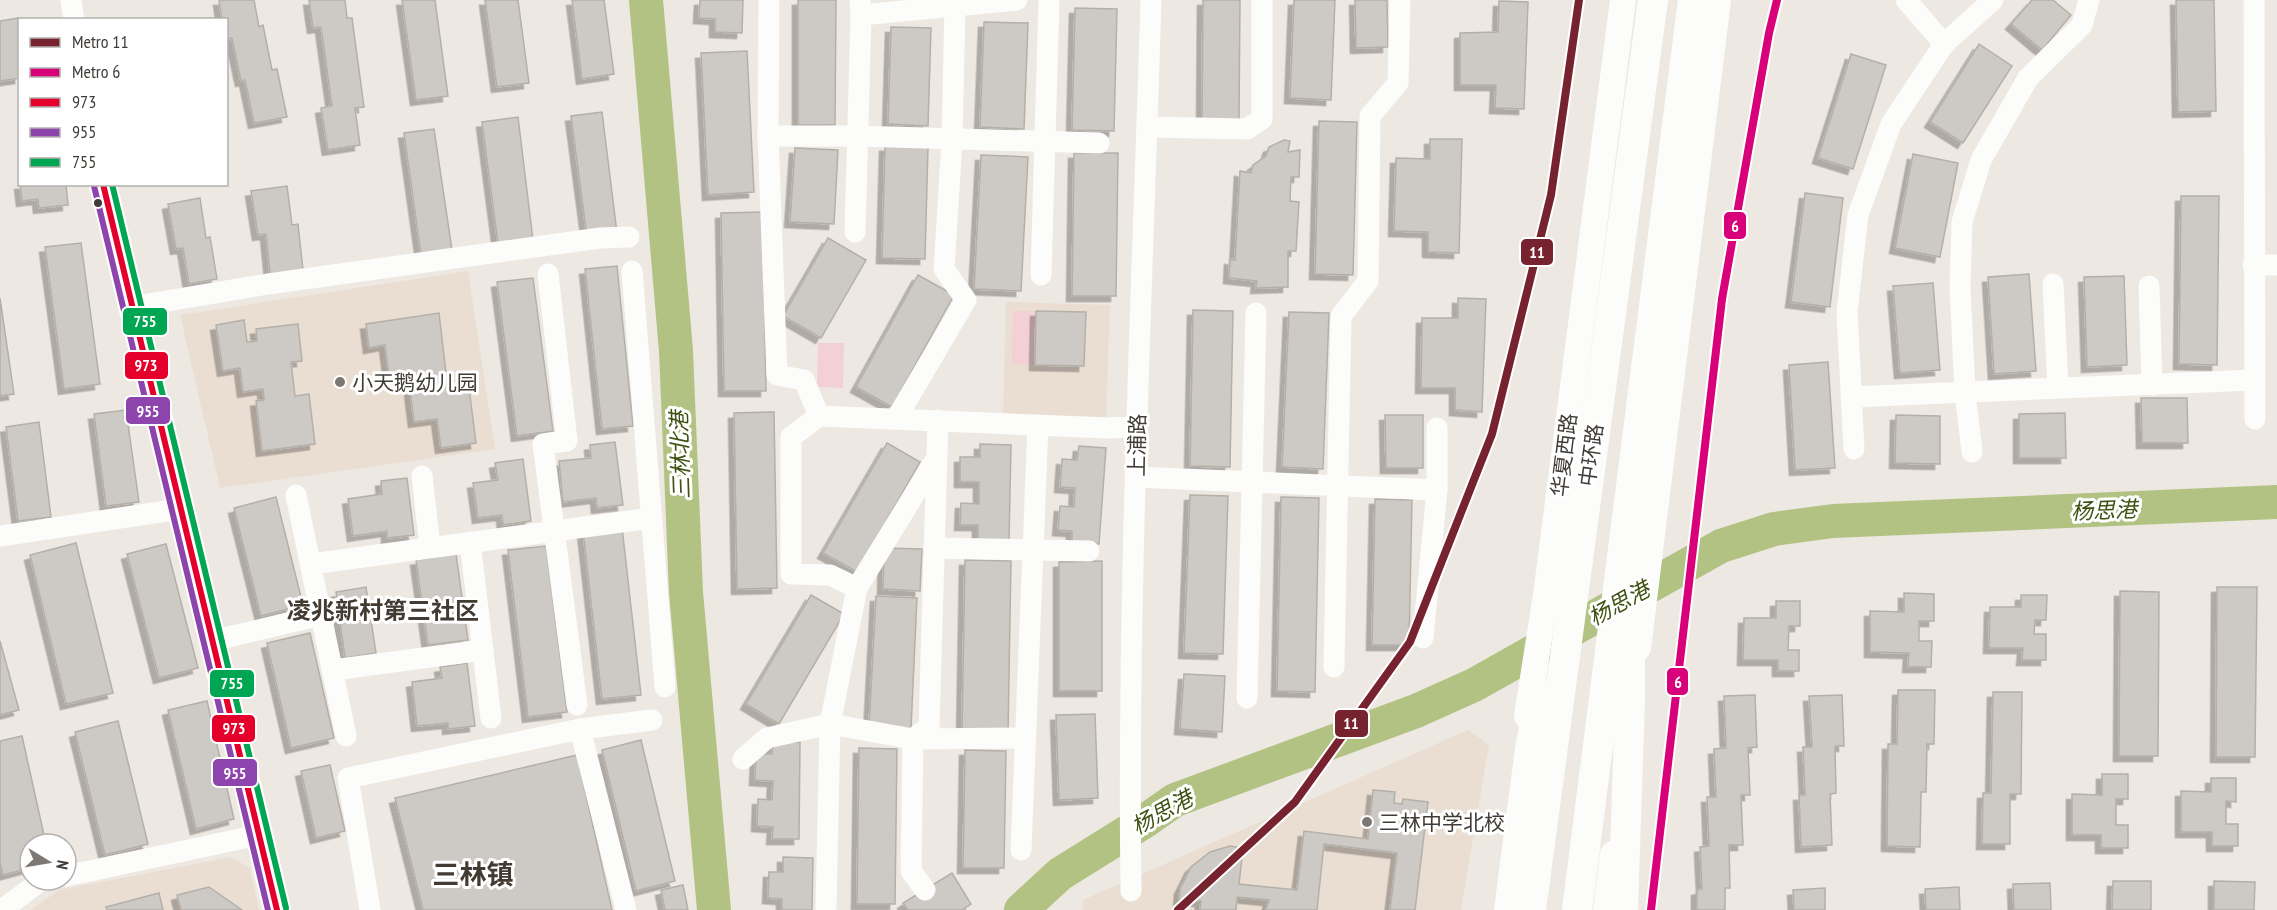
<svg xmlns="http://www.w3.org/2000/svg" width="2277" height="910" viewBox="0 0 2277 910" font-family="'PT Sans Narrow','Noto Sans SC',sans-serif">
	<style>
		.built { fill: #eaded2 }
		.green { fill: #f3d0d4 }
		.lines { fill: none; stroke-linecap: round; stroke-linejoin: round }
		.river { stroke: #b1c283; stroke-width: 34 }
		.building { fill: #cdcac5; stroke: #b3b0aa; stroke-width: 1.5; filter: url(#shadow) }
		.minor { stroke: #fcfcfb; stroke-width: 21 }
		.major { stroke: #fcfcfb; stroke-width: 26 }
		.highway { stroke: #fcfcfb; stroke-width: 30 }
		.bus-1-casing { stroke: #fff; stroke-width: 10 }
		.bus-2-casing { stroke: #fff; stroke-width: 10 }
		.bus-3-casing { stroke: #fff; stroke-width: 10 }
		.bus-1 { stroke: #e4002b; stroke-width: 6 }
		.bus-2 { stroke: #8e44ad; stroke-width: 6 }
		.bus-3 { stroke: #00a651; stroke-width: 6 }
		.metro-1-casing { stroke: #fff; stroke-width: 12 }
		.metro-2-casing { stroke: #fff; stroke-width: 12 }
		.metro-1 { stroke: #76232f; stroke-width: 8 }
		.metro-2 { stroke: #d9017a; stroke-width: 8 }
		.bus-dot { fill: #403c38; stroke: #fff; stroke-width: 2 }
		.poi-dot { fill: #7d7874; stroke: #fff; stroke-width: 2 }
		.labels { text-anchor: middle; dominant-baseline: central; stroke-width: 6; stroke-linejoin: round; paint-order: stroke }
		.poi-label { font-size: 21px; fill: #403c38; stroke: #fff; text-anchor: start }
		.street-label { font-size: 21px; fill: #403c38; stroke: #fff }
		.water-label { font-size: 22px; font-style: italic; fill: #405112; stroke: #fff }
		.quarter-label { font-size: 24px; font-weight: bold; fill: #433a32; stroke: #fff }
		.district-label { font-size: 27px; font-weight: bold; fill: #433a32; stroke: #fff }
		.line-badge { stroke: #fff; stroke-width: 2 }
		.badge-label { font-size: 16px; text-anchor: middle; font-weight: bold; fill: #fff }
	</style>
	<defs>
		<filter id="shadow"><feDropShadow dx="-5.5" dy="5.5" stdDeviation="0" flood-color="#0004"/></filter>
	</defs>
	<rect width="100%" height="100%" fill="#eee8e2"/>
	<g class="built">
		<path d="M468,271l27,178 -275,39 -40,-173z"/>
		<path d="M1006,302l104,3 -4,112 -103,-3z"/>
		<path d="M1468,730l21,15 -28,165h-378v-10z"/>
		<path d="M231,857l19,11 9,42h-228l28,-20z"/>
	</g>
	<g class="green">
		<path d="M1013,311h23l-1,54 -23,-1z"/>
		<path d="M818,343h26l-1,45 -26,-1z"/>
	</g>
	<g class="lines">
		<g class="river">
			<path d="M646,0l30,351 10,241 28,318"/>
			<path d="M1021,910l39,-36 85,-53 30,-21 241,-89 58,-26 247,-139 53,-17 59,-8 444,-19"/>
		</g>
	</g>
	<g class="building">
		<path d="M219,0h35l5,27 4,-2 9,45 5,-1 10,48 -33,6 -9,-43 -4,1 -9,-43 -6,1v-19h-4z"/>
		<path d="M309,0h36l2,18h5l12,89 -9,1 5,37 -32,5 -7,-42 11,-2 -11,-79 -8,1z"/>
		<path d="M402,0h33l13,96 -32,4z"/>
		<path d="M485,0h33l11,83 -32,4z"/>
		<path d="M572,0h32l10,74 -32,5z"/>
		<path d="M700,0h43l-1,33 -27,-1v-13l-16,-1z"/>
		<path d="M798,0h38l-1,125h-37z"/>
		<path d="M1203,0h37l-1,119h-37z"/>
		<path d="M1294,0h41l-4,100 -41,-2z"/>
		<path d="M1355,0h32l1,47 -32,1z"/>
		<path d="M2032,0h21l18,15 -29,35 -31,-26z"/>
		<path d="M2176,0h38l2,111 -38,1z"/>
		<path d="M1499,1l29,1 -4,107 -29,-1 1,-23h-36v-52l38,-1z"/>
		<path d="M1075,8l42,1 -3,122 -42,-1z"/>
		<path d="M18,18l2,2v58l-20,3v-60z"/>
		<path d="M984,22l44,1 -4,106 -44,-2z"/>
		<path d="M891,27l40,1 -3,98 -40,-2z"/>
		<path d="M1979,44l33,22 -49,77 -33,-21z"/>
		<path d="M747,51l7,141 -46,3 -7,-142z"/>
		<path d="M1851,54l35,11 -33,104 -35,-11z"/>
		<path d="M602,112l15,121 -30,4 -16,-121z"/>
		<path d="M518,117l15,123 -35,4 -16,-122z"/>
		<path d="M1319,121l38,1 -4,153 -38,-1z"/>
		<path d="M434,129l18,121 -31,5 -17,-122z"/>
		<path d="M1430,139h32l-3,114 -31,-1v-20l-34,-1 2,-73 34,1z"/>
		<path d="M1284,140l6,1 -2,11 12,-2 -1,27h-8l-1,24 9,1 -3,49h-8v36l-32,1 1,-7 -28,-3 1,-19 5,1 5,-89 11,2 2,-8 13,-9 3,-9z"/>
		<path d="M885,146l43,1 -3,112 -43,-1z"/>
		<path d="M795,148l43,2 -4,74 -44,-2z"/>
		<path d="M1074,153h44l-2,143h-44z"/>
		<path d="M1913,154l45,9 -18,94 -45,-9z"/>
		<path d="M981,155l47,2 -7,134 -47,-2z"/>
		<path d="M20,184h46l2,21 -29,3 -1,-9 -16,2z"/>
		<path d="M287,186l5,39 6,-1 5,46 -33,4 -4,-40 -8,1 -7,-44z"/>
		<path d="M1805,193l38,5 -13,109 -39,-5z"/>
		<path d="M2181,196h38l-2,169 -38,-1z"/>
		<path d="M200,198l6,40 4,-1 7,42 -28,5 -6,-36 -7,1 -8,-45z"/>
		<path d="M763,212l3,179h-42l-3,-178z"/>
		<path d="M828,238l38,22 -45,78 -38,-22z"/>
		<path d="M81,243l19,141 -36,5 -19,-142z"/>
		<path d="M617,266l16,160 -31,3 -17,-160z"/>
		<path d="M2029,274l7,97 -42,3 -6,-97z"/>
		<path d="M918,275l36,20 -62,112 -36,-20z"/>
		<path d="M2124,276l3,89 -40,2 -3,-90z"/>
		<path d="M533,278l20,153 -36,5 -20,-154z"/>
		<path d="M1933,283l7,87 -40,3 -7,-87z"/>
		<path d="M0,298l14,96 -14,2z"/>
		<path d="M1458,298l28,1 -4,113 -27,-2v-22h-34l1,-70h36z"/>
		<path d="M1193,310l40,1 -3,156 -40,-1z"/>
		<path d="M1036,311l50,1 -2,54 -49,-1z"/>
		<path d="M1289,312l40,1 -6,156 -41,-2z"/>
		<path d="M439,313l9,77 21,-2 7,55 -35,5 -4,-29 -23,3 -6,-49 -19,3 -4,-31 -16,3 -3,-24z"/>
		<path d="M244,320l3,22 10,-1 -1,-12 42,-5 4,37 -11,1 4,34 14,-2 6,50 -53,7 -6,-50 8,-1 -1,-11 -20,3 -3,-24 -17,3 -7,-46z"/>
		<path d="M1828,362l7,106 -40,2 -6,-105z"/>
		<path d="M2141,398h46l1,45h-46z"/>
		<path d="M126,410l13,92 -33,4 -12,-92z"/>
		<path d="M774,412l3,176 -40,1 -3,-176z"/>
		<path d="M2065,413l1,45h-47v-44z"/>
		<path d="M1385,415h38v53h-37z"/>
		<path d="M1896,415l44,1v48l-45,-1z"/>
		<path d="M39,422l12,95 -33,4 -12,-94z"/>
		<path d="M615,442l8,63 -26,3 -1,-10 -33,4 -4,-41 32,-3 -1,-13z"/>
		<path d="M887,443l33,19 -63,110 -34,-19z"/>
		<path d="M980,444l31,1 -2,96 -31,-1v-15h-18l1,-22 18,1v-22h-19v-25h20z"/>
		<path d="M1079,446l27,2 -7,96 -27,-2v-11l-14,-1 2,-24 14,1 1,-19 -15,-1 2,-28 15,1z"/>
		<path d="M523,459l8,62 -28,4 -1,-10 -24,3 -5,-35 25,-3 -3,-17z"/>
		<path d="M407,478l7,57 -27,3v-7l-34,5 -5,-37 34,-5 -1,-13z"/>
		<path d="M1190,495l38,1 -5,158 -39,-1z"/>
		<path d="M276,497l27,108 -42,11 -27,-108z"/>
		<path d="M1281,497l38,1 -4,194 -38,-1z"/>
		<path d="M1375,499l37,1 -3,145h-37z"/>
		<path d="M622,527l19,168 -39,4 -19,-168z"/>
		<path d="M76,543l37,150 -47,11 -36,-149z"/>
		<path d="M166,544l32,124 -39,10 -32,-124z"/>
		<path d="M546,546l21,166 -39,5 -20,-167z"/>
		<path d="M884,548l38,1 -2,42 -37,-2z"/>
		<path d="M456,554l12,86 -40,5 -12,-85z"/>
		<path d="M965,560l46,1 -3,172 -46,-1z"/>
		<path d="M1102,561v130h-43v-129z"/>
		<path d="M366,587l10,66 -31,5 -9,-66z"/>
		<path d="M2217,587h40l-2,170h-39z"/>
		<path d="M2120,591l39,1 -1,164h-39z"/>
		<path d="M1904,593l30,1v27h-15v20h13l-1,26h-23l1,-14 -39,-1v-41l34,1z"/>
		<path d="M811,595l33,19 -65,110 -33,-20z"/>
		<path d="M2021,595h26l-1,25h-11l-1,14h12v26h-24l1,-12h-34l1,-41h31z"/>
		<path d="M876,596l41,2 -6,131 -42,-2z"/>
		<path d="M1776,601h24v25h-11l-1,24h11v21h-21v-11h-35l1,-42h32z"/>
		<path d="M310,633l24,105 -43,10 -24,-105z"/>
		<path d="M0,641l19,69 -19,5z"/>
		<path d="M467,663l8,63 -27,3v-6l-31,3 -5,-44 30,-4 -2,-11z"/>
		<path d="M1184,674l41,2 -3,56 -42,-3z"/>
		<path d="M1898,690h37l-1,54h-7l-1,48h-5l-1,55 -33,-1 1,-102h9z"/>
		<path d="M1993,692h29l-1,102h-11v50h-28l1,-51h8z"/>
		<path d="M1755,695l2,52 -9,1 2,47h-9l2,50h-14l1,43h-5v22h-28v-20l5,-1 -2,-42 9,-1 -2,-49h9l-2,-48 12,-1 -2,-52z"/>
		<path d="M1842,695l2,51h-9l1,47 -6,1 2,51 -31,2 -2,-52h6l-2,-48h9l-3,-51z"/>
		<path d="M207,701l27,118 -38,10 -28,-119z"/>
		<path d="M1095,714l3,84 -39,2 -3,-85z"/>
		<path d="M118,721l30,123 -43,11 -30,-123z"/>
		<path d="M22,736l24,108h-16v24l-27,7 -3,-12v-122z"/>
		<path d="M641,740l34,141 -39,10 -34,-141z"/>
		<path d="M773,742h27l-1,97h-27l1,-12 -16,-1 1,-27 14,1 1,-19 -18,-1 1,-26h16z"/>
		<path d="M859,748l38,1 -2,155h-38z"/>
		<path d="M965,750l41,1 -2,117h-41z"/>
		<path d="M577,755l35,155h-189l-28,-112z"/>
		<path d="M330,765l15,66 -29,7 -15,-67z"/>
		<path d="M2102,774h26v25h-12v26h12v23h-27v-13h-29v-41l30,1z"/>
		<path d="M2211,778h25v24l-10,-1v23h12v22h-26v-14h-31v-41l30,1z"/>
		<path d="M1373,790l22,2 -1,11 8,1 1,-5 25,3 -13,108h-25l7,-57 -73,-9 -7,66h-51l3,-10 -32,-3 -1,13h-36l1,-9 -22,-1 1,-11 11,-22 19,-15 20,-6 13,2 -4,36 58,6 7,-59 64,8z"/>
		<path d="M783,857l30,1 -1,52h-30v-11l-14,-1 1,-26h14z"/>
		<path d="M952,873l19,31 -9,6h-54l-5,-7z"/>
		<path d="M2113,881h38v29h-39z"/>
		<path d="M2214,881l41,1 -1,28h-40z"/>
		<path d="M2050,883l1,27h-37l-1,-26z"/>
		<path d="M683,885l5,25h-23l-4,-20z"/>
		<path d="M209,887l33,23h-61l-4,-15z"/>
		<path d="M1959,887l1,23h-34l-1,-21z"/>
		<path d="M1825,888v22h-31l-1,-20z"/>
		<path d="M159,893l4,17h-56l-1,-3z"/>
	</g>
	<g class="lines">
		<g class="minor">
			<path d="M71,0l3,20"/>
			<path d="M769,0l-1,136 9,239 27,5 15,36 288,12 30,-1"/>
			<path d="M860,0l1,15 156,-15"/>
			<path d="M1906,0l38,44"/>
			<path d="M2254,0l1,419"/>
			<path d="M1147,127l100,2 15,-10v-119"/>
			<path d="M768,136h88l243,7"/>
			<path d="M103,184l174,726"/>
			<path d="M855,232l6,-217"/>
			<path d="M2253,265h24"/>
			<path d="M632,271l33,416"/>
			<path d="M548,274l19,167 -24,3 34,261"/>
			<path d="M1041,275l8,-275"/>
			<path d="M2053,284l5,104"/>
			<path d="M2149,286l3,99"/>
			<path d="M131,307l137,-23 332,-46 29,-1"/>
			<path d="M1851,397l403,-17"/>
			<path d="M819,416l-28,21v137l39,1 27,13 -27,136 -4,184"/>
			<path d="M896,419l70,-119 -22,-31 8,-129 3,-134"/>
			<path d="M1854,449l-7,-137 11,-97 33,-91 53,-80 49,-44"/>
			<path d="M1972,452l-7,-60 -5,-104 2,-66 19,-62 47,-82 54,-53 7,-25"/>
			<path d="M422,476l8,71"/>
			<path d="M1136,477l301,13"/>
			<path d="M296,495l50,241"/>
			<path d="M0,536l180,-27"/>
			<path d="M470,542l21,176"/>
			<path d="M934,548l155,3"/>
			<path d="M311,564l340,-46"/>
			<path d="M857,588l79,-129"/>
			<path d="M1423,638l14,-148v-62"/>
			<path d="M212,641l109,-26"/>
			<path d="M1334,667l7,-351 27,-35 2,-165 28,-33 2,-83"/>
			<path d="M333,670l150,-20"/>
			<path d="M1247,698l9,-385"/>
			<path d="M580,729l72,-9"/>
			<path d="M743,759l24,-21 63,-14 83,15 111,-1"/>
			<path d="M1021,850l17,-425"/>
			<path d="M66,876l193,-41"/>
			<path d="M925,890l-14,-19 2,-132 16,-12 9,-307"/>
			<path d="M1131,891c-4,-297 11,-594 20,-891"/>
			<path d="M2,910l37,-28 9,-2"/>
			<path d="M370,910l-22,-132 232,-49 46,181"/>
		</g>
		<g class="major">
			<path d="M1638,648l80,-648"/>
			<path d="M1527,716l19,-121 77,-595"/>
			<path d="M1606,910l7,-56"/>
		</g>
		<g class="highway">
			<path d="M1509,910l21,-161 10,-54"/>
			<path d="M1531,910l122,-910"/>
			<path d="M1577,910l116,-910"/>
			<path d="M1623,910l7,-210v-78"/>
		</g>
		<defs>
			<path id="bus-1" d="M103,184l174,726"/>
			<path id="bus-2" d="M94,186l174,724"/>
			<path id="bus-3" d="M112,184l174,724"/>
		</defs>
		<use href="#bus-1" class="bus-1-casing"/>
		<use href="#bus-2" class="bus-2-casing"/>
		<use href="#bus-3" class="bus-3-casing"/>
		<use href="#bus-1" class="bus-1"/>
		<use href="#bus-2" class="bus-2"/>
		<use href="#bus-3" class="bus-3"/>
		<defs>
			<path id="metro-1" d="M1178,910l117,-108 115,-160 82,-208 59,-239 28,-195"/>
			<path id="metro-2" d="M1651,910l71,-611 47,-266 8,-33"/>
		</defs>
		<use href="#metro-1" class="metro-1-casing"/>
		<use href="#metro-2" class="metro-2-casing"/>
		<use href="#metro-1" class="metro-1"/>
		<use href="#metro-2" class="metro-2"/>
	</g>
	<circle class="bus-dot" cx="98" cy="203" r="5"/>
	<g class="poi-dot">
		<circle cx="340" cy="382" r="6"/>
		<circle cx="1367" cy="822" r="6"/>
	</g>
	<g class="labels">
		<g class="poi-label">
			<text x="352" y="382">小天鹅幼儿园</text>
			<text x="1379" y="822">三林中学北校</text>
		</g>
		<g class="street-label">
			<text transform="translate(1137 445) rotate(-89)">上浦路</text>
			<text transform="translate(1564 455) rotate(-83)">华夏西路</text>
			<text transform="translate(1591 455) rotate(-82)">中环路</text>
		</g>
		<g class="water-label">
			<text transform="translate(680 455) rotate(-92)">三林北港</text>
			<text transform="translate(2104 510) rotate(-2)">杨思港</text>
			<text transform="translate(1619 603) rotate(-29)">杨思港</text>
			<text transform="translate(1162 812) rotate(-29)">杨思港</text>
		</g>
		<g class="quarter-label">
			<text x="383" y="610">凌兆新村第三社区</text>
		</g>
		<g class="district-label">
			<text x="473" y="874">三林镇</text>
		</g>
	</g>
	<g class="line-badge">
		<rect x="1723" y="211" width="24" height="29" rx="6" fill="#d9017a"/>
		<rect x="1520" y="238" width="34" height="28" rx="6" fill="#76232f"/>
		<rect x="122" y="307" width="46" height="29" rx="6" fill="#00a651"/>
		<rect x="124" y="351" width="45" height="29" rx="6" fill="#e4002b"/>
		<rect x="125" y="396" width="46" height="29" rx="6" fill="#8e44ad"/>
		<rect x="1666" y="667" width="23" height="29" rx="6" fill="#d9017a"/>
		<rect x="209" y="669" width="46" height="29" rx="6" fill="#00a651"/>
		<rect x="1334" y="709" width="35" height="29" rx="6" fill="#76232f"/>
		<rect x="211" y="714" width="45" height="29" rx="6" fill="#e4002b"/>
		<rect x="212" y="758" width="46" height="29" rx="6" fill="#8e44ad"/>
	</g>
	<g class="badge-label">
		<text x="1735" y="232">6</text>
		<text x="1537" y="258">11</text>
		<text x="145" y="327">755</text>
		<text x="146" y="371">973</text>
		<text x="148" y="417">955</text>
		<text x="1678" y="688">6</text>
		<text x="232" y="689">755</text>
		<text x="1351" y="729">11</text>
		<text x="234" y="734">973</text>
		<text x="235" y="779">955</text>
	</g>
	<rect x="18" y="18" width="210" height="168" fill="#ffffff" stroke="#b3b1af" stroke-width="1.5"/>
	<rect x="30" y="38" width="30" height="9" fill="#76232f" stroke="#b3b1af" stroke-width="1.5"/>
	<text x="72" y="48" font-size="18" fill="#403c38">Metro 11</text>
	<rect x="30" y="68" width="30" height="9" fill="#d9017a" stroke="#b3b1af" stroke-width="1.5"/>
	<text x="72" y="78" font-size="18" fill="#403c38">Metro 6</text>
	<rect x="30" y="98" width="30" height="9" fill="#e4002b" stroke="#b3b1af" stroke-width="1.5"/>
	<text x="72" y="108" font-size="18" fill="#403c38">973</text>
	<rect x="30" y="128" width="30" height="9" fill="#8e44ad" stroke="#b3b1af" stroke-width="1.5"/>
	<text x="72" y="138" font-size="18" fill="#403c38">955</text>
	<rect x="30" y="158" width="30" height="9" fill="#00a651" stroke="#b3b1af" stroke-width="1.5"/>
	<text x="72" y="168" font-size="18" fill="#403c38">755</text>
	<g transform="translate(48 862) rotate(101)"><circle r="28" fill="#ffffff" stroke="#b3b1af" stroke-width="1.5"/>
	<path d="M0-4.5L10 22L0 15L-10 22Z" fill="#7d7874"/>
	<text y="-9" font-size="16" font-weight="bold" text-anchor="middle" fill="#403c38">N</text>
	</g>
</svg>
